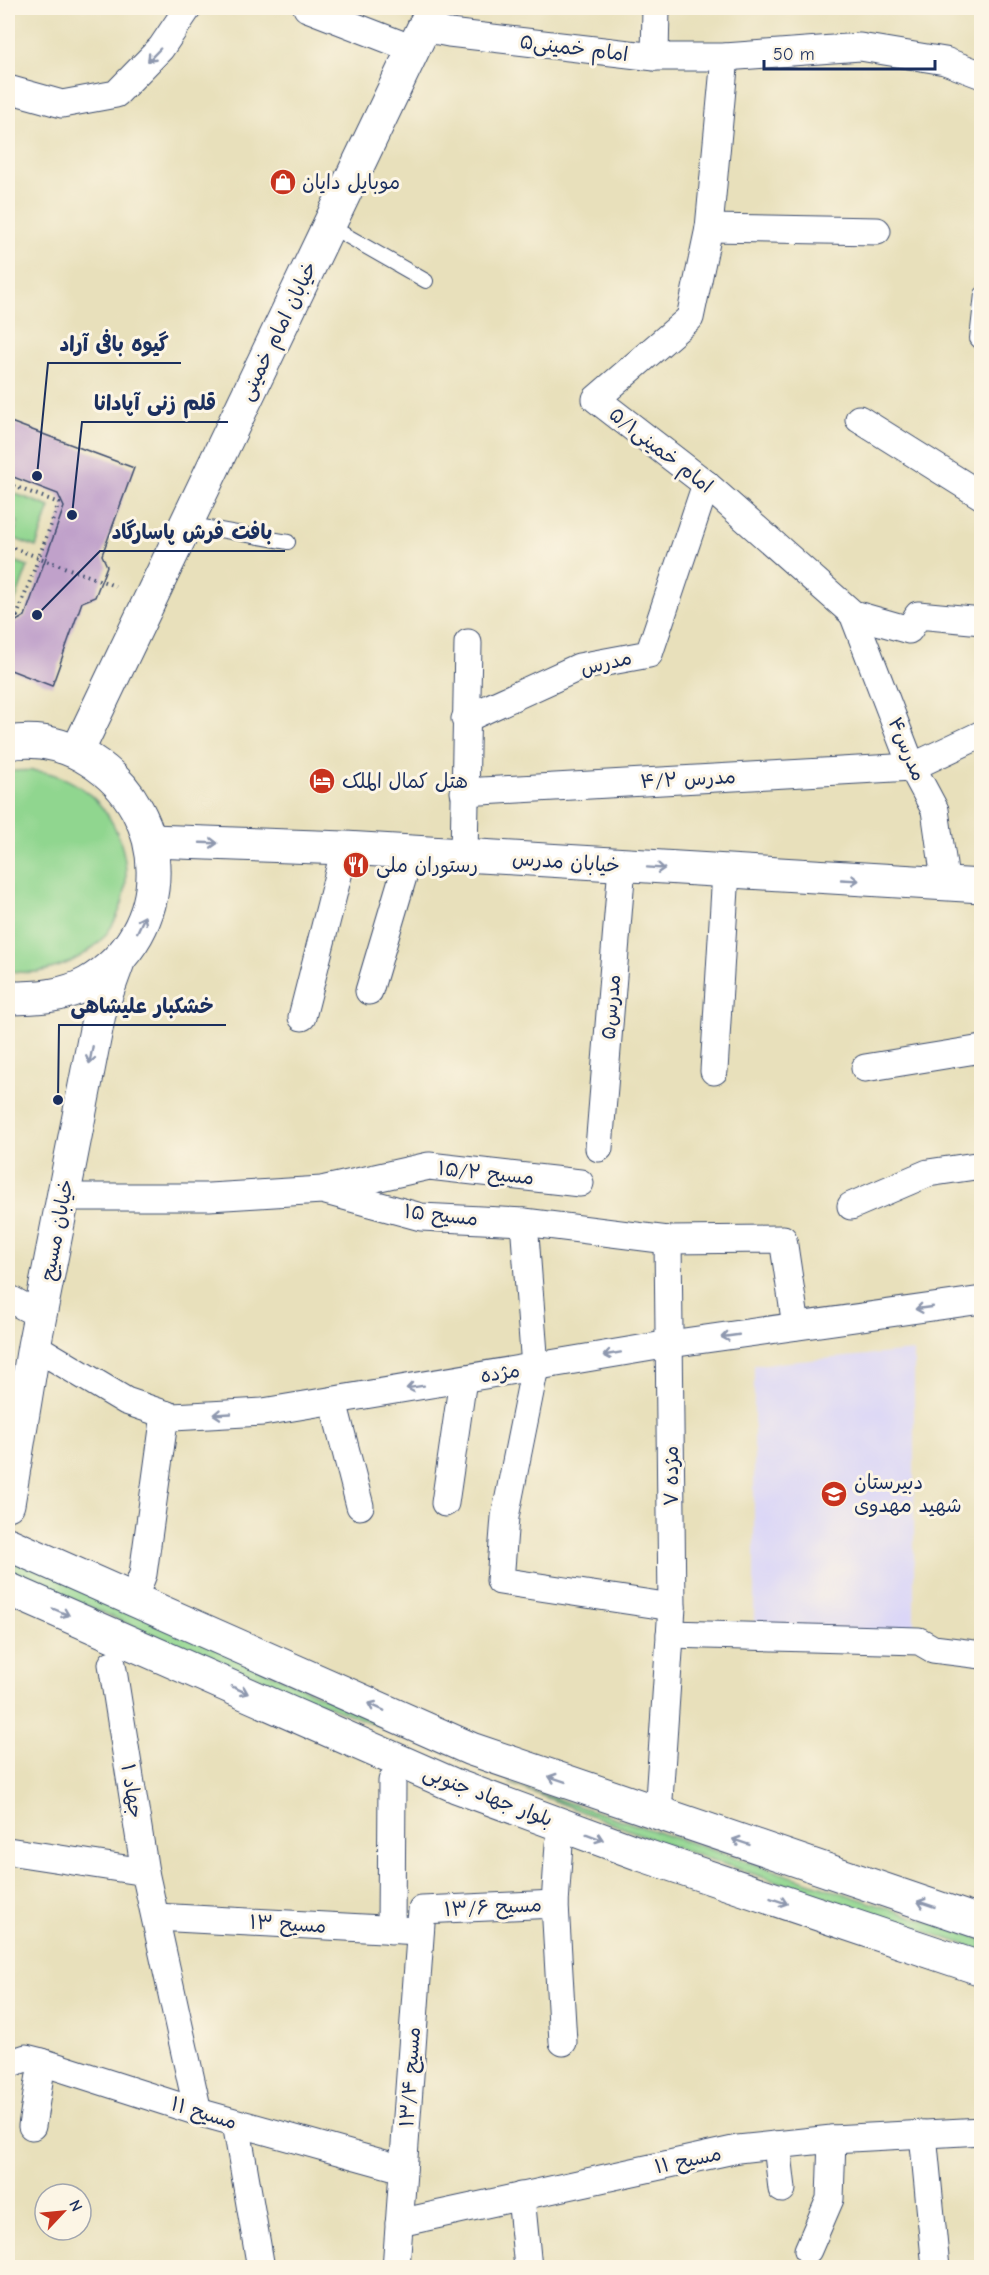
<svg xmlns="http://www.w3.org/2000/svg" width="989" height="2275" viewBox="0 0 989 2275" font-family="'Comic Neue','Playpen Sans Arabic',sans-serif">
	<style>
		.built { fill: #dad6f7 }
		.green { fill: #90d68f; stroke: #568276; stroke-width: 1.5 }
		.building { fill: #c0a1ca }
		.lines { fill: none; stroke-linecap: round; stroke-linejoin: round }
		.service-casing { stroke: #3a4a6c; stroke-width: 16 }
		.minor-casing { stroke: #3a4a6c; stroke-width: 29 }
		.tertiary-casing { stroke: #3a4a6c; stroke-width: 35 }
		.secondary-casing { stroke: #3a4a6c; stroke-width: 35 }
		.primary-casing { stroke: #3a4a6c; stroke-width: 35 }
		.path { stroke: #3a4a6c; stroke-width: 4; stroke-dasharray: 1.5 4.5; stroke-linecap: butt }
		.service { stroke: #fff; stroke-width: 14 }
		.minor { stroke: #fff; stroke-width: 27 }
		.tertiary { stroke: #fff; stroke-width: 33 }
		.secondary { stroke: #fff; stroke-width: 33 }
		.primary { stroke: #fff; stroke-width: 33 }
		.oneway { stroke: #8d97ae }
		.labels { text-anchor: middle; dominant-baseline: central; stroke-width: 6; stroke-linejoin: round; paint-order: stroke }
		.street-label { font-size: 20px; fill: #1b2f5e; stroke: #fcf5e5 }
		.poi-label { font-size: 20px; fill: #1b2f5e; stroke: #fcf5e5; text-anchor: start }
		.leader { fill: none; stroke: #1b2f5e; stroke-width: 2 }
		.callout-dot { fill: #1b2f5e; stroke: #fcf5e5; stroke-width: 2 }
		.callout-label { font-size: 21px; text-anchor: middle; font-weight: bold; fill: #1b2f5e; stroke: #fcf5e5; stroke-width: 6; stroke-linejoin: round; paint-order: stroke }
	</style>
	<rect width="100%" height="100%" fill="#fcf5e5"/>
	<filter id="ink" filterUnits="userSpaceOnUse"><feTurbulence type="fractalNoise" baseFrequency=".0167" numOctaves="2"/><feDisplacementMap in="SourceGraphic" scale="12" xChannelSelector="R" yChannelSelector="G"/><feConvolveMatrix kernelMatrix="1 2 1 2 8 2 1 2 1" color-interpolation-filters="sRGB"/></filter>
	<filter id="wash" filterUnits="userSpaceOnUse"><feTurbulence type="fractalNoise" baseFrequency=".008" numOctaves="4" result="noise"/><feDisplacementMap in="SourceGraphic" scale="24" xChannelSelector="R" yChannelSelector="G"/><feGaussianBlur stdDeviation="1.35" result="paint"/><feColorMatrix in="noise" values="0 0 0 0 0 0 0 0 0 0 0 0 0 0 0 0 0 1.4 0 .05"/><feComposite in="paint" operator="in"/></filter>
	<g filter="url(#wash)">
		<rect width="100%" height="100%" fill="#e8e0bb"/>
		<path class="built" d="M914,1351v284l-160,-13v-257z"/>
		<g class="green">
			<path d="M8,491l42,16 -14,40 -23,-9 5,-16 -10,-4z"/>
			<path d="M8,559l20,7 -16,44 -4,-2z"/>
			<path d="M8,772c113,-18 166,141 62,190 -20,9 -41,14 -62,8z"/>
			<path d="M8,1553l440,201 -300,-121 -140,-63z"/>
			<path d="M509,1783l472,156v11l-314,-105z"/>
		</g>
		<g id="blocks">
			<path class="building" d="M8,421l126,47 -32,87 5,11 -12,31 -13,5 -30,84 -44,-17v-48l5,2 12,-7 39,-109 -6,-13 -50,-19z"/>
		</g>
	</g>
	<g filter="url(#ink)">
		<use href="#blocks" fill-opacity="0" stroke="#3a4a6c" stroke-width="1.5"/>
		<g class="lines">
			<defs>
				<g id="service">
					<path d="M328,225l98,56"/>
					<path d="M982,294l-5,45 5,5"/>
					<path d="M186,524l102,18"/>
				</g>
				<g id="minor">
					<path d="M307,8l106,41"/>
					<path d="M423,28l26,5 206,24h70l135,-10 85,14 37,14"/>
					<path d="M655,57l1,-49"/>
					<path d="M725,57l-16,171 -19,90 -94,81 110,85 147,130 56,16 9,-15 64,6"/>
					<path d="M8,89l54,15 54,-10 45,-46 27,-40"/>
					<path d="M709,228l168,3"/>
					<path d="M859,419l123,77"/>
					<path d="M853,614l59,153 23,43 11,76"/>
					<path d="M465,719l114,-52 70,-13 57,-170"/>
					<path d="M464,792l448,-25 70,-33"/>
					<path d="M464,855l4,-212"/>
					<path d="M369,991l41,-138"/>
					<path d="M302,1017l43,-169"/>
					<path d="M865,1068l117,-19"/>
					<path d="M714,1071l12,-199"/>
					<path d="M599,1148l23,-282"/>
					<path d="M326,1189l103,-23 151,17"/>
					<path d="M64,1197h145l113,-7 99,27 103,5 144,18 115,-1 13,87"/>
					<path d="M851,1206l77,-33 54,-8"/>
					<path d="M524,1222l11,145 -30,150 -5,64 172,26"/>
					<path d="M8,1298l32,17"/>
					<path d="M34,1346l92,55 47,16 90,-5 407,-68 312,-44"/>
					<path d="M333,1401l27,105"/>
					<path d="M445,1503l18,-124"/>
					<path d="M133,1600l10,-26 22,-160"/>
					<path d="M670,1634l249,7 14,8 49,6"/>
					<path d="M112,1664l33,208 53,240"/>
					<path d="M658,1814l14,-207 -4,-367"/>
					<path d="M8,1851l137,21"/>
					<path d="M555,1904l4,-60"/>
					<path d="M156,1917l264,14"/>
					<path d="M391,1930l1,-149"/>
					<path d="M8,2064l18,-6 16,4 156,50 205,57"/>
					<path d="M236,2123l25,145"/>
					<path d="M32,2126l10,-64"/>
					<path d="M923,2134l13,134"/>
					<path d="M777,2145l5,44"/>
					<path d="M521,2196l7,72"/>
					<path d="M399,2223l339,-74 94,-10 150,-8"/>
					<path d="M808,2250l22,-51 2,-60"/>
					<path d="M396,2268l26,-358 133,-6 8,138"/>
				</g>
				<path id="tertiary" d="M8,1504l26,-158 65,-332 20,-55"/>
				<path id="secondary" d="M151,841l194,7 637,38"/>
				<g id="primary">
					<path d="M8,743c29,-5 57,1 82,17 84,53 85,172 -2,223 -25,14 -53,15 -80,15"/>
					<path d="M77,752l356,-744"/>
					<path d="M8,1544l463,205 511,174"/>
					<path d="M8,1589l448,197 187,69 339,114"/>
				</g>
			</defs>
			<use href="#service" class="service-casing"/>
			<use href="#minor" class="minor-casing"/>
			<use href="#tertiary" class="tertiary-casing"/>
			<use href="#secondary" class="secondary-casing"/>
			<use href="#primary" class="primary-casing"/>
			<g class="path">
				<path d="M8,484l51,19 -42,113 -9,-3"/>
				<path d="M8,546l107,40"/>
			</g>
			<use href="#service" class="service"/>
			<use href="#minor" class="minor"/>
			<use href="#tertiary" class="tertiary"/>
			<use href="#secondary" class="secondary"/>
			<use href="#primary" class="primary"/>
		</g>
		<defs><path id="oneway-shaft" d="M-6 0H5M1.5-3L5.5 0L1.5 3" fill="none" stroke-width="1.6" stroke-linecap="round" stroke-linejoin="round" transform="scale(1.5)"/></defs>
		<g class="oneway">
			<use href="#oneway-shaft" transform="translate(154 55) rotate(134)"/>
			<use href="#oneway-shaft" transform="translate(209 843) rotate(2)"/>
			<use href="#oneway-shaft" transform="translate(656 868) rotate(4)"/>
			<use href="#oneway-shaft" transform="translate(850 880) rotate(3)"/>
			<use href="#oneway-shaft" transform="translate(141 924) rotate(-65)"/>
			<use href="#oneway-shaft" transform="translate(91 1055) rotate(101)"/>
			<use href="#oneway-shaft" transform="translate(924 1308) rotate(172)"/>
			<use href="#oneway-shaft" transform="translate(730 1336) rotate(172)"/>
			<use href="#oneway-shaft" transform="translate(612 1354) rotate(170)"/>
			<use href="#oneway-shaft" transform="translate(415 1387) rotate(171)"/>
			<use href="#oneway-shaft" transform="translate(222 1414) rotate(177)"/>
			<use href="#oneway-shaft" transform="translate(61 1612) rotate(23)"/>
			<use href="#oneway-shaft" transform="translate(240 1690) rotate(24)"/>
			<use href="#oneway-shaft" transform="translate(376 1707) rotate(-156)"/>
			<use href="#oneway-shaft" transform="translate(557 1779) rotate(-161)"/>
			<use href="#oneway-shaft" transform="translate(595 1837) rotate(20)"/>
			<use href="#oneway-shaft" transform="translate(741 1842) rotate(-161)"/>
			<use href="#oneway-shaft" transform="translate(779 1901) rotate(19)"/>
			<use href="#oneway-shaft" transform="translate(926 1904) rotate(-161)"/>
		</g>
	</g>
	<defs>
		<symbol id="shop-disc" viewBox="-11 -11 22 22"><circle r="9.5" fill="#c8321e" stroke="#fcf5e5"/><path d="M-5-2.5h2.3a2.7 3.5 0 0 1 5.4 0H5L5.5 6h-11ZM-1.5-2.5h3a1.5 2.3 0 0 0-3 0Z" fill="#fff"/></symbol>
		<symbol id="hotel-disc" viewBox="-11 -11 22 22"><circle r="9.5" fill="#c8321e" stroke="#fcf5e5"/><path d="M-6-4.5h1.5V1H6V5H4.5V3h-9V5H-6ZM-4 0a1.8 1.8 0 1 1 3.6 0ZM.5 0V-2.5h3Q6-2.5 6 0Z" fill="#fff"/></symbol>
		<symbol id="restaurant-disc" viewBox="-11 -11 22 22"><circle r="9.5" fill="#c8321e" stroke="#fcf5e5"/><path d="M-5-6h1v4h1v-4h1v4h1v-4h1v5L-1.5 .5V6h-2V.5L-5-1ZM5-6V6H3V1.5H1.5Q1.5-4 5-6Z" fill="#fff"/></symbol>
		<symbol id="school-disc" viewBox="-11 -11 22 22"><circle r="9.5" fill="#c8321e" stroke="#fcf5e5"/><path d="M0-5L7-2L0 1L-7-2ZM-4 1L0 2.5L4 1V4Q0 6-4 4Z" fill="#fff"/></symbol>
	</defs>
	<g fill-rule="evenodd">
		<use href="#shop-disc" x="268" y="167" width="30" height="30"/>
		<use href="#hotel-disc" x="307" y="766" width="30" height="30"/>
		<use href="#restaurant-disc" x="341" y="850" width="30" height="30"/>
		<use href="#school-disc" x="819" y="1479" width="30" height="30"/>
	</g>
	<g class="labels">
		<g class="street-label">
			<text transform="translate(574 48) rotate(7)">امام خمینی۵</text>
			<text transform="translate(278 331) rotate(-64)">خیابان امام خمینی</text>
			<text transform="translate(661 450) rotate(38)">امام خمینی۵/۱</text>
			<text transform="translate(606 663) rotate(-13)">مدرس</text>
			<text transform="translate(907 749) rotate(67)">مدرس۴</text>
			<text transform="translate(688 779) rotate(-3)">مدرس ۴/۲</text>
			<text transform="translate(566 862) rotate(4)">خیابان مدرس</text>
			<text transform="translate(611 1007) rotate(-85)">مدرس۵</text>
			<text transform="translate(486 1173) rotate(6)">مسیح ۱۵/۲</text>
			<text transform="translate(441 1215) rotate(6)">مسیح ۱۵</text>
			<text transform="translate(57 1230) rotate(-79)">خیابان مسیح</text>
			<text transform="translate(500 1373) rotate(-9)">مژده</text>
			<text transform="translate(671 1476) rotate(-90)">مژده ۷</text>
			<text transform="translate(132 1791) rotate(81)">جهاد ۱</text>
			<text transform="translate(488 1796) rotate(21)">بلوار جهاد جنوبی</text>
			<text transform="translate(493 1907) rotate(-3)">مسیح ۱۳/۶</text>
			<text transform="translate(288 1924) rotate(3)">مسیح ۱۳</text>
			<text transform="translate(410 2077) rotate(-86)">مسیح ۱۳/۴</text>
			<text transform="translate(204 2113) rotate(17)">مسیح ۱۱</text>
			<text transform="translate(688 2160) rotate(-12)">مسیح ۱۱</text>
		</g>
		<g class="poi-label">
			<text x="302" y="182">موبایل دایان</text>
			<text x="342" y="781">هتل کمال الملک</text>
			<text x="376" y="865">رستوران ملی</text>
			<text x="854" y="1482">دبیرستان<tspan x="854" dy="23">شهید مهدوی</tspan></text>
		</g>
	</g>
	<path class="leader" d="M37 476L48 363H181M72 515L82 422H228M37 615L100 551H285M58 1100L59 1025H226"/>
	<g class="callout-dot">
		<circle cx="37" cy="476" r="6"/>
		<circle cx="72" cy="515" r="6"/>
		<circle cx="37" cy="615" r="6"/>
		<circle cx="58" cy="1100" r="6"/>
	</g>
	<g class="callout-label">
		<text x="114" y="351">گیوه بافی آراد</text>
		<text x="155" y="410">قلم زنی آپادانا</text>
		<text x="192" y="539">بافت فرش پاسارگاد</text>
		<text x="142" y="1013">خشکبار علیشاهی</text>
	</g>
	<rect width="989" height="2275" fill="none" stroke="#fcf5e5" stroke-width="30"/>
	<g transform="translate(63 2212) rotate(64)"><circle r="28" fill="#fcf5e5" stroke="#a2a6af" stroke-width="1.5"/>
	<path d="M0-4.5L10 22L0 15L-10 22Z" fill="#c8321e"/>
	<text y="-9" font-size="16" font-weight="bold" text-anchor="middle" fill="#1b2f5e">N</text>
	</g>
	<path d="M764 60v9h171v-9" fill="none" stroke="#1b2f5e" stroke-width="3"/>
	<text x="773" y="60" font-size="18" fill="#1b2f5e" stroke="#fcf5e5" stroke-width="4.5" paint-order="stroke">50 m</text>
</svg>
